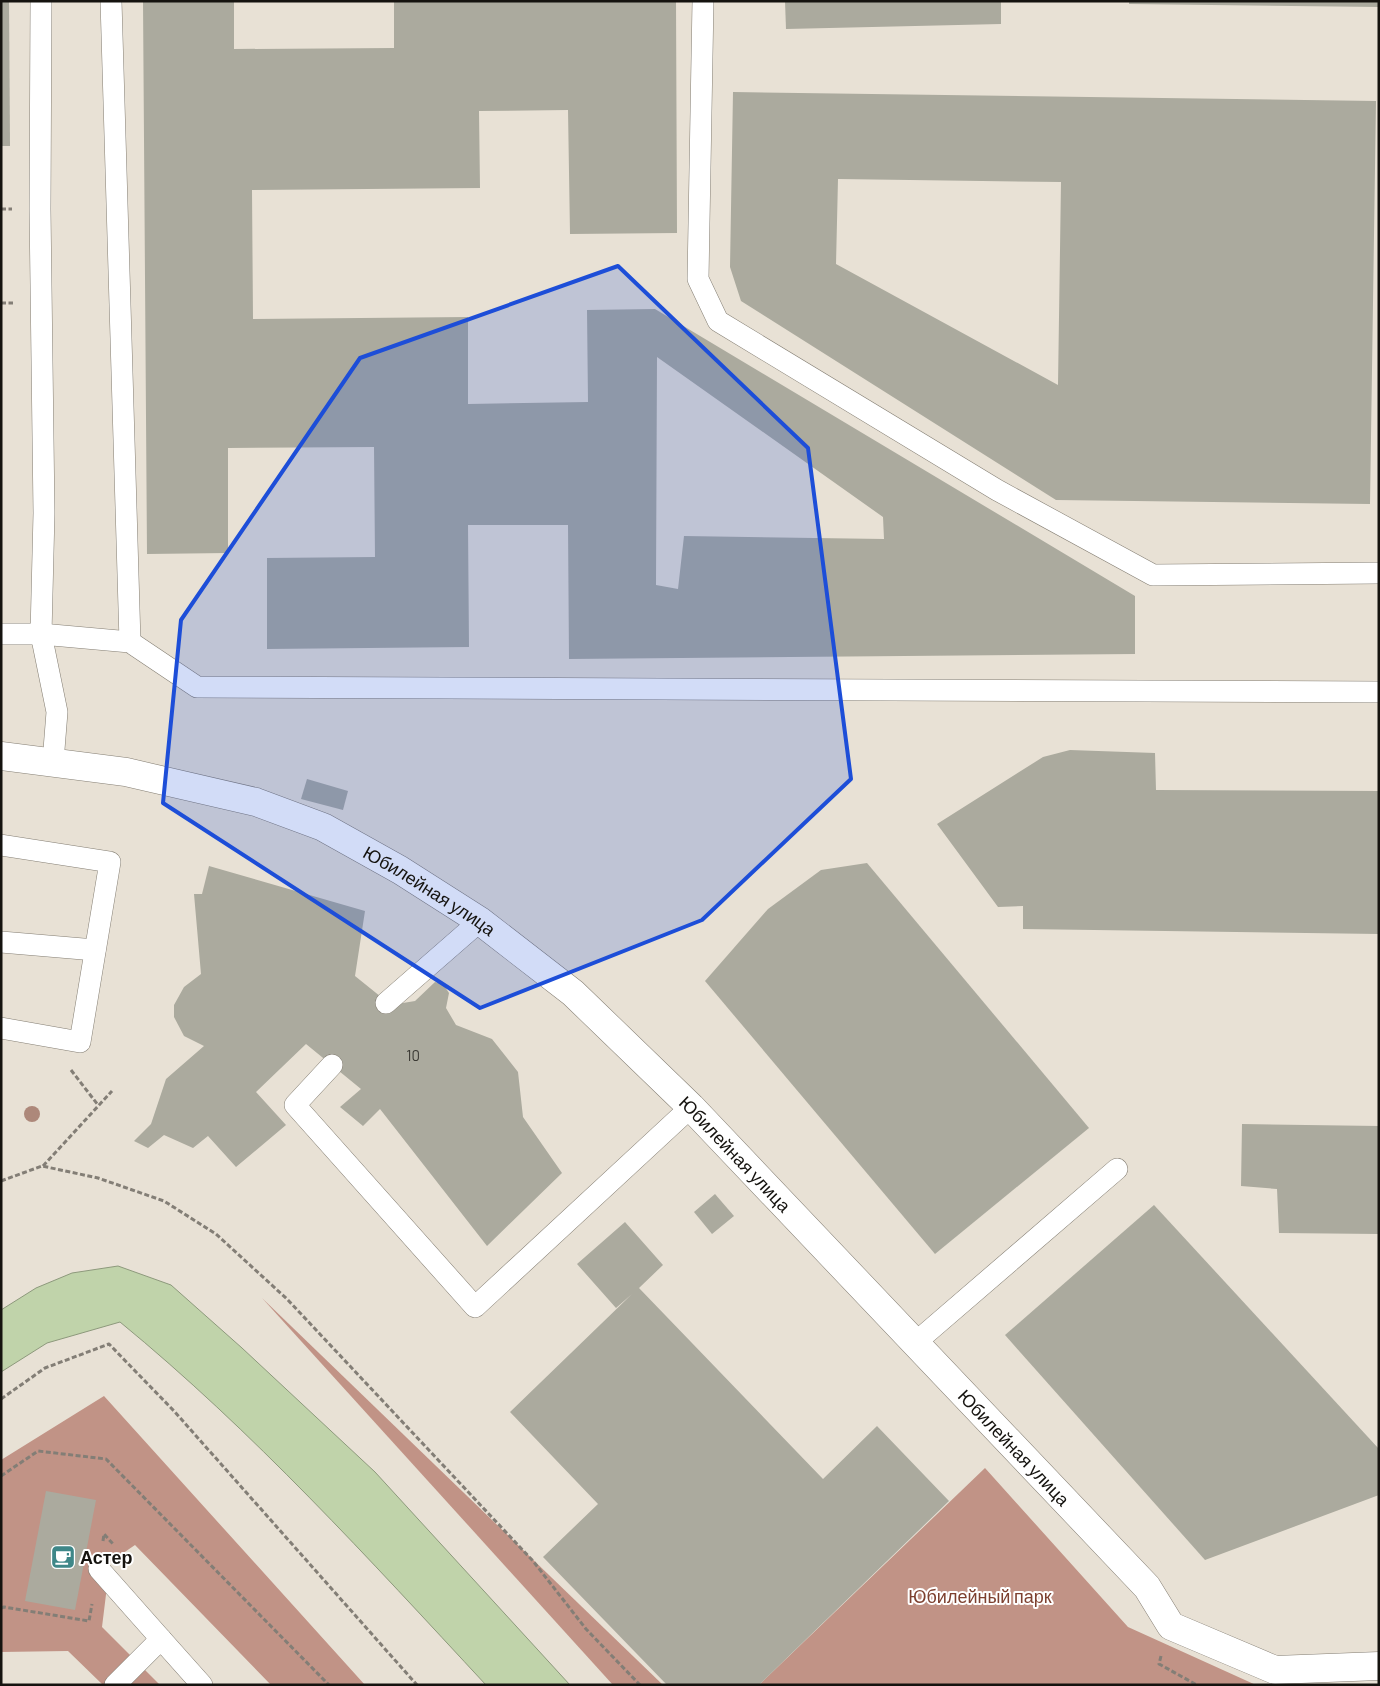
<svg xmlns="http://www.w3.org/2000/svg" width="1380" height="1686" viewBox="0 0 1380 1686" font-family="Barlow,sans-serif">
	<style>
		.forest { fill: #c19386 }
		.water { fill: #c0d3aa; stroke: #8d997c }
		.building { fill: #abaa9e; fill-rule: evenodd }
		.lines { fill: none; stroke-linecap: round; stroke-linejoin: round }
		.lane-casing { stroke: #847e73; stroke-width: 22 }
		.street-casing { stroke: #847e73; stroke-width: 29 }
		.path { stroke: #837e76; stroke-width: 3; stroke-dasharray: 5 2.5; stroke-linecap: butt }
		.lane { stroke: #fff; stroke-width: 21 }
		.street { stroke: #fff; stroke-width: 28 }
		.tree { fill: #ad887a }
		.marked { fill: #1d4ed8; fill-opacity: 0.2; stroke: #1d4ed8; stroke-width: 4; stroke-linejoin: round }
		.labels { text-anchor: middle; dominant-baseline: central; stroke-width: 4; stroke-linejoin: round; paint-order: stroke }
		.number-label { font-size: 15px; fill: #3a3933 }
		.street-label { font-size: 18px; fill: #15130f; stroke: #fff }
		.poi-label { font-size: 18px; font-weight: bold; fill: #15130f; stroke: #fff; text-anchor: start }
		.park-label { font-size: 18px; fill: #7d402f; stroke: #fff }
	</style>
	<rect width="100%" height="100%" fill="#e8e1d5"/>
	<g class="forest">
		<path d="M262,1298l401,387h-50z"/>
		<path d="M104,1396l261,289h-94l-136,-140 -25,17 -8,65 58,58h-57l-35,-34 -67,1v-192z"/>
		<path d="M985,1468l143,159 128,58h-497z"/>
	</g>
	<path class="water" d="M118,1266l53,19 71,63 133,124 195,213h-84c-117,-126 -233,-254 -366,-363l-73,21 -46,29v-62l35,-22 36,-15z"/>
	<g class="building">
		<path d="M1,1h8l1,145h-9z"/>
		<path d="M143,1h91v48l160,-1v-47h282l1,232 -107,1 -2,-124 -89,1 1,77 -228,2 1,129 215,-2v87l120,-2 -1,-92 68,-1 480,287v58l-566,5 -1,-134h-100l1,122 -202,2v-91l108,-1 -1,-110 -146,1v105l-81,1zM657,357l226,160 1,22 -200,-3 -6,53 -22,-4z"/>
		<path d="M785,1h216v23l-215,5z"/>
		<path d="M1129,1h250v6l-250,-3z"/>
		<path d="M733,92l643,9 -6,403 -314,-4 -315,-199 -11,-34zM838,179l223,3 -3,203 -222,-121z"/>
		<path d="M1070,750l85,3 1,37 223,1v143l-356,-5v-23l-25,1 -61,-83 106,-67z"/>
		<path d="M307,779l41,12 -5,19 -42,-11z"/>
		<path d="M867,863l222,265 -154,126 -230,-273 63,-72 53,-39z"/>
		<path d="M209,866l156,45 -10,65 36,29 24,-4 20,-19 8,2 6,9 -3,15 10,17 36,14 26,33 5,45 39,56 -75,73 -107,-137 -17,17 -23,-19 21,-18 -55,-45 -50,48 30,33 -50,42 -28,-31 -15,12 -29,-13 -16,13 -14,-7 17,-17 15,-45 38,-33 -20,-10 -10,-19v-12l10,-18 17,-13 -7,-80h8z"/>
		<path d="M1242,1124l137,2v108l-100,-1 -2,-44 -36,-3z"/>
		<path d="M715,1194l19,22 -22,18 -18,-22z"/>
		<path d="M1154,1205l225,244v46l-174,65 -200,-225z"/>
		<path d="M625,1222l38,43 -24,23 184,191 54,-53 72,75 -190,184h-92l-124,-128 55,-53 -88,-92 122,-118 -16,14 -39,-44z"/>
		<path d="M46,1491l50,9 -21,110 -50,-9z"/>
	</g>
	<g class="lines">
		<defs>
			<g id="lane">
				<path d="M41,1l-1,208 4,304 -3,121 16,78 -4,50"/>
				<path d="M111,1l19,641"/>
				<path d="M703,1l-5,278 20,42 279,169 156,85 226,-2"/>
				<path d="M1,634h40l89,8 67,45 1182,5"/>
				<path d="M1,845l109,17 -30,180 -79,-14"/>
				<path d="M1,942l94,8"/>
				<path d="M386,1003l94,-82"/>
				<path d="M332,1065l-37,40 180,202 216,-200"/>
				<path d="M915,1343l202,-174"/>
				<path d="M99,1569l62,70"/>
				<path d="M115,1685l46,-46 41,46"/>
			</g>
			<g id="street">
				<path id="s1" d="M1,756l125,16 130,30 67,25 77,43 80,51 93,72 118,114 456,480 24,39 104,44 104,-4"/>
			</g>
		</defs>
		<use href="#lane" class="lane-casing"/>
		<use href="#street" class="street-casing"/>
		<g class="path">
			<path d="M1,209h11"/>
			<path d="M1,303h12"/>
			<path d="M71,1070l27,35"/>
			<path d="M43,1166l69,-75"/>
			<path d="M1,1181l41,-15 56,12 66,23 52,33 71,65 246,262 53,68 54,56"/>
			<path d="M1,1399l44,-31 64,-24 65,67 243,274"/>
			<path d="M1,1476l37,-25 68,8 223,226"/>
			<path d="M103,1541l1,-7 9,10"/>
			<path d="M1,1608l3,-1 85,14 3,-17"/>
			<path d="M1161,1656l-2,8 38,21"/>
		</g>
		<use href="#lane" class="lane"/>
		<use href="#street" class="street"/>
	</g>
	<circle class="tree" cx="32" cy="1114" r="8"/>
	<path class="marked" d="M618,266l190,182 43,331 -149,141 -222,88 -317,-205 18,-183 179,-262z"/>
	<defs>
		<symbol id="cafe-square" viewBox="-11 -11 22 22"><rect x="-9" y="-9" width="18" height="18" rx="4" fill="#3e8788" stroke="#fff"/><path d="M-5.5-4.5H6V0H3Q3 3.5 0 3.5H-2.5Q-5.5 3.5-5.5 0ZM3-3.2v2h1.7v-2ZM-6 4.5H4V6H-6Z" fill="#fff"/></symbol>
	</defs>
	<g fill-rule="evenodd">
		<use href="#cafe-square" x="49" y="1543" width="28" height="28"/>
	</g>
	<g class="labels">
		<g class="number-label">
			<text x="413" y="1055">10</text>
		</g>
		<g class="street-label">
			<text stroke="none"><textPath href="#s1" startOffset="455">Юбилейная улица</textPath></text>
			<text stroke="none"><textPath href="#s1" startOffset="860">Юбилейная улица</textPath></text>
			<text stroke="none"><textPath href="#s1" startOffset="1265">Юбилейная улица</textPath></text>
		</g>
		<g class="poi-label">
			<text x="80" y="1557">Астер</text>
		</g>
		<g class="park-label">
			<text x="980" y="1596">Юбилейный парк</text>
		</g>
	</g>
	<rect width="1380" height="1686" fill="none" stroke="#15130f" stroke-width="5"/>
</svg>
